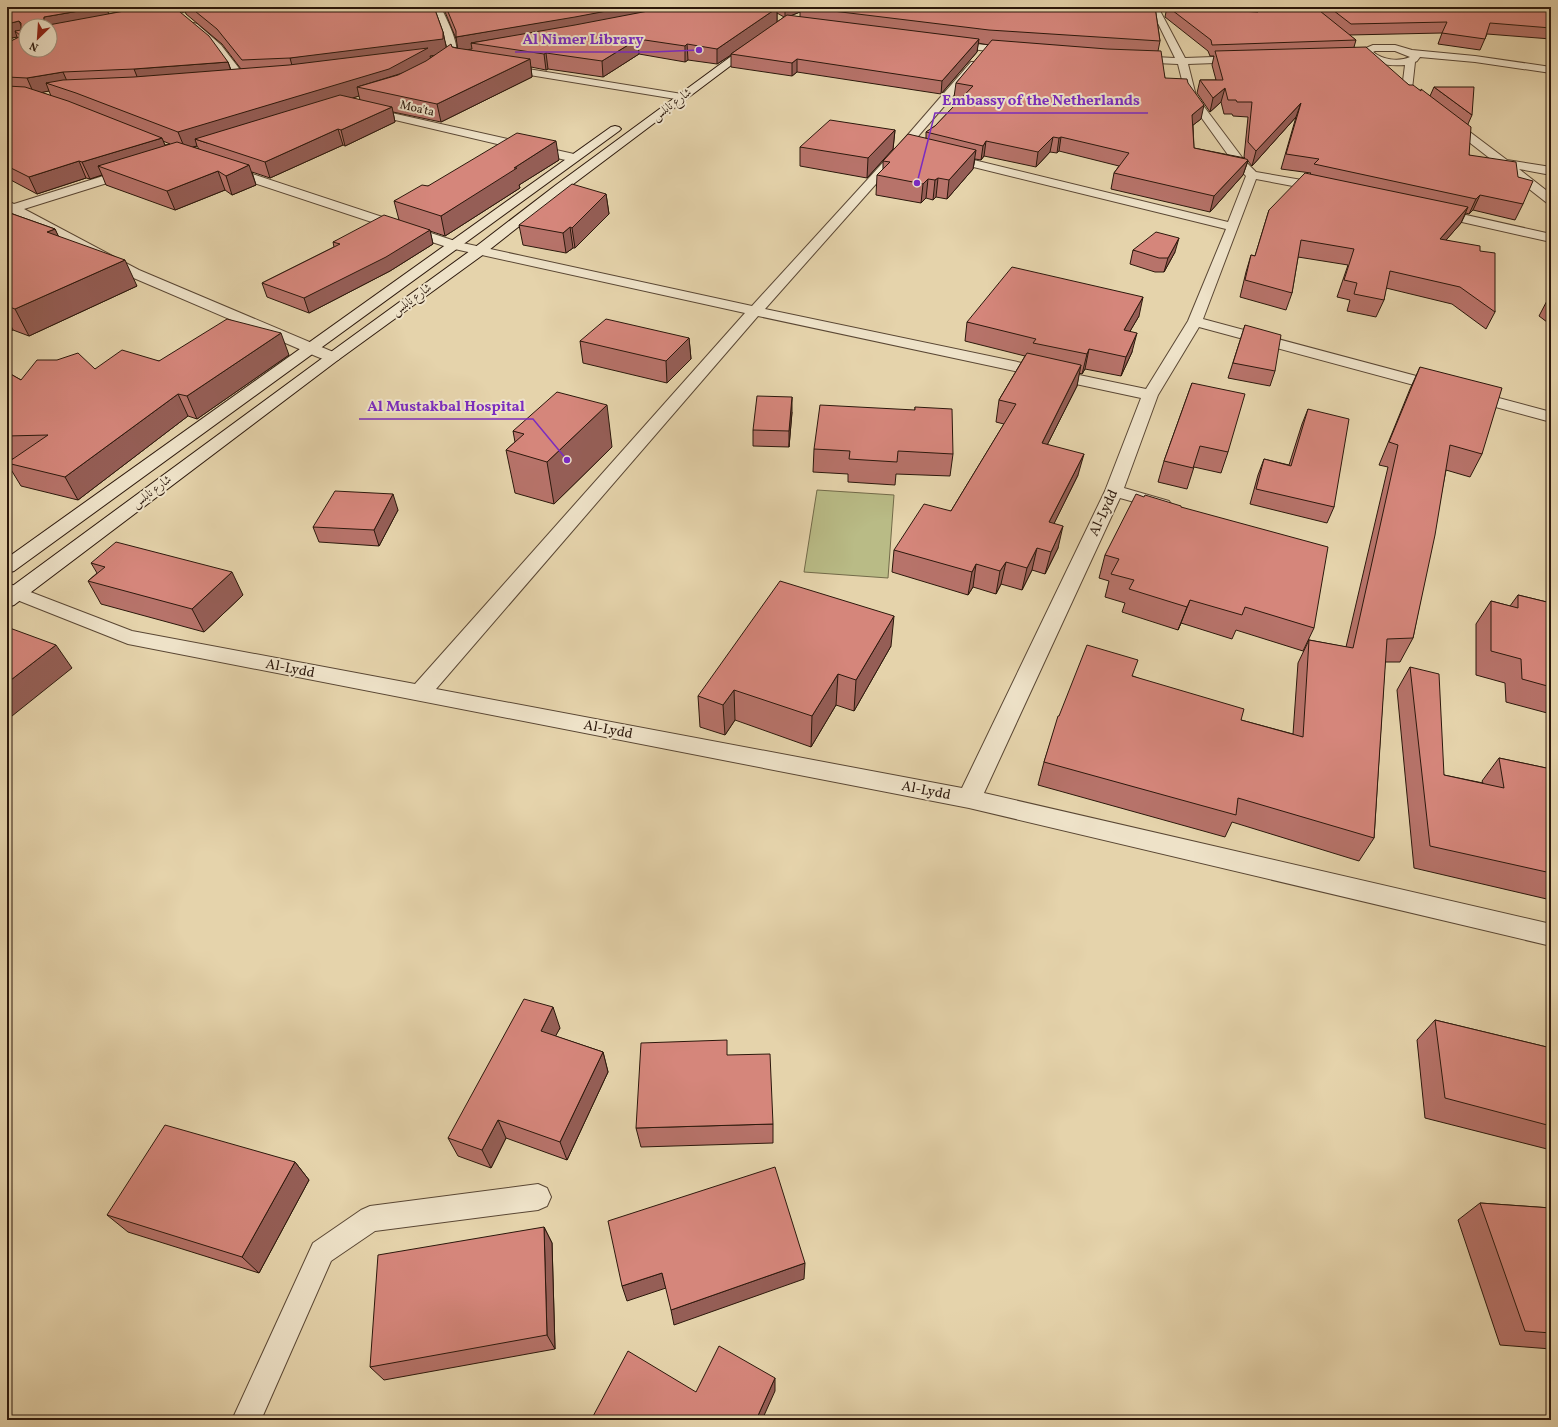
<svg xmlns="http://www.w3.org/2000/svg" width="1558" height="1427" viewBox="0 0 1558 1427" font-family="Vollkorn,Amiri,serif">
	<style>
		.green { fill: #b9bb86; stroke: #726a49 }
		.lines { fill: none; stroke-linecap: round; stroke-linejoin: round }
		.lane-casing { stroke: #5a4734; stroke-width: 2 }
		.street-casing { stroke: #5a4734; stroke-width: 2 }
		.secondary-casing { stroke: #2c180c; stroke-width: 2 }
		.lane { fill: #eee2c8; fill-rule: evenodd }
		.street { fill: #eee2c8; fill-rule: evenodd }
		.secondary { fill: #eee2c8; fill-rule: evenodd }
		.wall { fill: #b7736a; stroke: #2c180c; fill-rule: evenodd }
		.shaded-wall { fill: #955e56; stroke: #2c180c }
		.building { fill: #d5867b; stroke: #2c180c; fill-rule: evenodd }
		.labels { text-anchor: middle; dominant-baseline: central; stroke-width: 4; stroke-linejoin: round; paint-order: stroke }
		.far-street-label { font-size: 12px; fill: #2c180c; stroke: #eee2c8 }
		.street-label { font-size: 14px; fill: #2c180c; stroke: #eee2c8 }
		.leader { fill: none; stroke: #7b2cbf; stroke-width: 1.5 }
		.callout-dot { fill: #7b2cbf; stroke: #eee2c8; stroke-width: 1.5 }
		.callout-label { font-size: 15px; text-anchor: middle; font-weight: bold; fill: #7b2cbf; stroke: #eee2c8; stroke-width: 4; stroke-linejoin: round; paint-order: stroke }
	</style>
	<rect width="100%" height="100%" fill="#e5d3ab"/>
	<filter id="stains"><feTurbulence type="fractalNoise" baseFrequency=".005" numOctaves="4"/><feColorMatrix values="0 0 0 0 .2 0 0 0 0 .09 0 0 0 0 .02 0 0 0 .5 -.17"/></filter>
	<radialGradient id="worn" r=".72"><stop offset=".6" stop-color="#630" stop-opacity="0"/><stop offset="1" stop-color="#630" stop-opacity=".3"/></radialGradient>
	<path class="green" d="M817,490l77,5 -6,83 -84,-6z"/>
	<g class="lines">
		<defs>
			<path id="lane" d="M538,1184l9,4 4,9 -4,9 -9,4 -163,21 -44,30 -70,159h-29l81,-177 48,-33 9,-4z"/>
			<g id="street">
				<path d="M179,7h17l-4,3 -43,9 -5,-3 2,-2z"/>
				<path d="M433,7h8c5,12 21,40 14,52h-6l-2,-2v-11z"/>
				<path d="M1150,7h8l27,51 57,-2 5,3 -5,3 -54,2 8,32 48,64 12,12 69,12 4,1 2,3 -2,3 -4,1 -69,-13 -53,140 348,93v10l-352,-95 -41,68 -34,93 45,13 3,4 -3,4 -6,1 -43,-12 -136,295 567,131v22l-582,-138 -841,-164 -121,-48v-13l125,48 283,53 330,-371 -295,-65 -229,-76 -2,-3 2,-3 4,-1 233,77 294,64 147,-161 72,-83h8l1,2 -1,2 -72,83 -142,160 381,80 42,-68 38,-92 -285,-70 -2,-2 2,-2 4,-2 283,69 18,-46 -10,-10 -50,-70 -8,-32 -45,-2 -5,-3 5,-3 42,2zM758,316l383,82 -36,93 -143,297 -526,-99z"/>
				<path d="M194,23l3,1 24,21 27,35 -1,2h-8l-24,-33 -24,-21 -2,-2 2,-2z"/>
				<path d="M947,41l68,7 5,3 -5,3 -71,-8 -2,-2z"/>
				<path d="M1373,45h22l17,5 63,6 76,11v6l-76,-11 -55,-5 -3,4 -2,1 -3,27 -5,3 -5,-3 3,-24c-14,1 -33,0 -42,-12l3,-5zM1375,51h20l15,6c-11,5 -27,3 -37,-5z"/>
				<path d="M503,65l179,29 5,3 -5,3 -183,-30 -1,-2z"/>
				<path d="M365,107l209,47 4,2 2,2 -2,2 -4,2 -213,-50 -1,-2 1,-2z"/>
				<path d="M1446,116l4,1 57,43 44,7v8l-32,-6 32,25v10l-4,-1 -105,-82 -1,-2z"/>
				<path d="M132,167l4,1 2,3 -2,3 -112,35 115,61 199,84 3,3 -3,3c-11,3 -24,-5 -34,-9l-175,-75 -117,-63 -5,1v-13l7,3z"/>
				<path d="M1435,208l116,26v8l-120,-27 -2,-3 2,-3z"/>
			</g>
			<g id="secondary">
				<path d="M755,40l5,3 -2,2 -194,146 -80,63 -146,106 -324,245 -7,2v-17l321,-236 146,-106 82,-63 196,-144z"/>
				<path d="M615,126l4,1 2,2 -2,2 -605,440 -7,2v-15l604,-431z"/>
			</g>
		</defs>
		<use href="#lane" class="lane-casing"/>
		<use href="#street" class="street-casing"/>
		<use href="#secondary" class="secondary-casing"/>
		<use href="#lane" class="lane"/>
		<use href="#street" class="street"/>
		<use href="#secondary" class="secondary"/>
	</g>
	<g class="wall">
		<path d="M7,7h99l3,7 8,-2 -7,-5h66h-2l54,55 3,8 10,-1 -19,-25 -36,-30 -2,-7h250l9,25 3,16 6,-1 6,1 -1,-7 -14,-34h712l5,34 -2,10 7,27 36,41 -8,6 1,23 51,10 -1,-1 4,-40 -15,-1 -1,-2h-8l-3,-12 -11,10 -13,-19 3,-13h16l-4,-15 2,-9h-4l-2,-5 -43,-34 2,-10 83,5 -2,-5h303v32l-64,-5 -7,16 -42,-6 4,-11 -93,2 7,5 -2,7 55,38 12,6 9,5 4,-9 38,28 -4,9 1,31 49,22 5,27 -8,16 -42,-10 -4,4 -3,-1 -5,10 -15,17 34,11 15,61 -9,17 -34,-25 -66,-16 -2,12 -8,17 -29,-6 3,-11 -13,-3 11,-32 -50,-8 -6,36 -6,17 -46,-13 6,-25 5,-17 4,1 14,-46 41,-36 1,-1 -30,-4 15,-52 -44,49 -4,-5 -5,14 -33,37 -99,-23 3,-16 5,-7 -60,-15 -2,2 -7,-1 -14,15 -52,-11 -3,4 -6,-1 -2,10 -26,30 -11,-2 -3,3 -7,-2 -5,5 -45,-8 1,-20 6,-5v-9l43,-23v-6l9,-6 27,-28 -8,-1 2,-14 33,-38 -11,-2 -1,9 -36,42 -144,-22 -5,4 -61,-9v-12l-14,9 -29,-4 -3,2 -46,-8 -36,23 -55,-8 -2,1 -15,-3 1,10 -91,45 -48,-10 2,10 -50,24 -2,-1 -73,33 -18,-6 4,13 -24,10 -7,-5 -50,20 -69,-25 -4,-10 -12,4 -4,-1 -49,16 -30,-16v-135l11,-5 -1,-1 -5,1 -5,-4zM800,12v5l-10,-1zM777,13l7,4 -7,5zM435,55l-5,3v-2zM49,91l2,5 -10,-4zM359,96l1,4 -8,-2zM163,141l7,3 -5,1zM197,146l2,3 -6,-2z"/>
		<path d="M895,130l-2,19 -26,29 -67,-12v-19z"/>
		<path d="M559,160l-40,25 1,3 -75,48 -15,-5 3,13 -43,27 -81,42 -42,-16 -5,-14 72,-36 -1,-5 66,-22 -5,-19 34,-15z"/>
		<path d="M606,194l3,20 -34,34h-2l-7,5 -43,-8 -4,-20z"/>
		<path d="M7,212l48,17 3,7 79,50 -108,50 -16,-6 -4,2 -2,-1z"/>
		<path d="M1133,250l42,2 -11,20h-9l-25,-8z"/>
		<path d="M1550,295h1v30l-12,-9z"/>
		<path d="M1139,316l-9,15 2,21 -11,24 -36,-7 -3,5 -3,-1 -2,13 -30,59 31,30 -24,48 4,25 -13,26 -13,-4 -10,20 -21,-6 -5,10 -23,-7 -5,8 -76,-23 2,-22 57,-39 53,-87 -8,-2 3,-22 26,-44 -60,-15 2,-19z"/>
		<path d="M1245,325l30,46 -5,15 -42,-8z"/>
		<path d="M689,338l2,21 -24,24 -84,-20 -3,-22z"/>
		<path d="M289,355l-92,64 -9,-3 -110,84 -57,-14 -14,-23 7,-4h-7v-87l14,8 74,-11 64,-8z"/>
		<path d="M1420,367l62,87 -12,23 -24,-7 -33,168 -13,24h-15l-11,176 -15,23 -127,-39 -7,15 -187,-52 6,-23 15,-46 74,-40 108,44 52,14 5,-71 11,-23 37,7 42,-180 -9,-2 31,-76z"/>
		<path d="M1192,383l36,69 -7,21 -27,-6 -7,22 -29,-7 6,-21z"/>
		<path d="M915,407l38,47 -3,22 -54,-2 -1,11 -47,-3v-8l-35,-2 1,-23 101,-39z"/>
		<path d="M1308,409l26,98 -7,16 -77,-19 8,-29 6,-16 25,6 13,-41z"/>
		<path d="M792,412l-3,35 -36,-1v-16z"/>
		<path d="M513,431l99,16 -58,57 -39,-11 -9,-43 9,-8z"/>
		<path d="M1181,507l133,121 -11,23 -67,-21 -4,9 -51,-16 -3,7 -56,-18 3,-9 -20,-6 4,-16 -10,-3 6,-23z"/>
		<path d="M398,510l-19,36 -60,-4 -6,-15z"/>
		<path d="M91,563l152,32 -39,37 -103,-28 -13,-23 9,-8z"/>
		<path d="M1518,595l33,8v111l-45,-12 -1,-19 -29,-8v-51l15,-23 19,5z"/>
		<path d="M891,646l-37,65 -18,-6 -25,42 -76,-27 -10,15 -25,-8 -2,-31z"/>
		<path d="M1410,667l34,108 39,8 -1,-2 17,-23 52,11v131l-137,-32 -17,-178z"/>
		<path d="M1435,1020l116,28v102l-126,-32 -8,-78z"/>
		<path d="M560,1028l-5,8 48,16 5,20 -41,88 -61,-22 -15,30 -33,-12 -10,-18z"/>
		<path d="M773,1124v19l-132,4 -5,-19z"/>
		<path d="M295,1162l14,18 -50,93 -131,-41 -21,-17z"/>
		<path d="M1480,1203l71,5v141l-51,-4 -42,-125z"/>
		<path d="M544,1227l8,16 3,106 -171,31 -14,-13z"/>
	</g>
	<g class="shaded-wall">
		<path d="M102,7h4l5,13 -68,6 1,-9z"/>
		<path d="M121,7h55l-51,10z"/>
		<path d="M628,7h70l-227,36 1,6 -14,2 -2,-14z"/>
		<path d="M785,7h25h-10v5l-15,6z"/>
		<path d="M777,8v15l-46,31v1l-14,9v-15z"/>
		<path d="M19,21l7,15 -11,-5 2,6 -5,1 -5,-11v-3z"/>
		<path d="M443,32l3,14v8l-16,2 2,8 -75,23 2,9 -152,47 -12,-4 2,7 -12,3 -7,-17 116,-59 -4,-15z"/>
		<path d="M638,39l1,15 -36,23 -1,-16z"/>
		<path d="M979,39l-2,13 -36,42 1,-13z"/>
		<path d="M687,44l1,16 -3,2v-16z"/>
		<path d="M546,53l2,16 -2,1 -2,-16z"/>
		<path d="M530,59l2,18 -91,45 -4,-18z"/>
		<path d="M797,59v13l-5,4v-13z"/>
		<path d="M228,62l5,15 -93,7 -6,-15z"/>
		<path d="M63,72l7,16 -24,-5 3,8 -15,3 -7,-16z"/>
		<path d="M1225,88l-4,14 -11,10 3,-14z"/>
		<path d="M1301,103l-5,14 -44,49 4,-15z"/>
		<path d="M1204,105l-3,14 -13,10 4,-14z"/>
		<path d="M392,107l3,15 -50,24 -4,-16z"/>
		<path d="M338,129l5,16 -73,33 -5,-16z"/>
		<path d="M895,130l-2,19 -26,29 1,-20z"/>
		<path d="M1053,137l-3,15 -14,15 2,-15z"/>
		<path d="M1061,137l-2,14 -2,2 2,-15z"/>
		<path d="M162,138l7,17 -71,11 4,9 -12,4 -8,-17z"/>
		<path d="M556,141l3,19 -40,25 1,3 -75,48 -4,-20 73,-48z"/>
		<path d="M986,141l-2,15 -3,4 2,-14z"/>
		<path d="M976,150l-3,19 -26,30 2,-19z"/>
		<path d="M1248,160l-5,15 -33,37 4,-16z"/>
		<path d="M79,161l7,17 -49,16 -8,-17z"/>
		<path d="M249,165l7,20 -24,10 -6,-19z"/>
		<path d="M218,171l7,19 -50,20 -8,-19z"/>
		<path d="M938,178l-2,19 -3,3 2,-20z"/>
		<path d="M928,179l-2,19 -5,5 2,-19z"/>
		<path d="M606,194l3,20 -34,34 -3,-20z"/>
		<path d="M1480,195l-7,15 -4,4 7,-15z"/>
		<path d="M1468,207l-7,16 -28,32 7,-16z"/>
		<path d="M570,227l3,21 -7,5 -3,-20z"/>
		<path d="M55,229l12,25 -20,-22z"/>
		<path d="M430,230l3,14 -43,27 -81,42 -5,-15z"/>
		<path d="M1179,238l-4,14 -11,20 4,-14z"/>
		<path d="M125,260l12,26 -108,50 -14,-27z"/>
		<path d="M1143,297l-4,19 -20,34 5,-20z"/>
		<path d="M7,318l6,12 -4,2 -2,-4z"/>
		<path d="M281,333l8,22 -92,64 -10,-23z"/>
		<path d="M1137,333l-5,19 -11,24 5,-19z"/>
		<path d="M689,338l2,21 -24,24 -1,-22z"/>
		<path d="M1089,349l-4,20 -3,5 5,-20z"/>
		<path d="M1081,365l-4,21 -40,79 5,-22z"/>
		<path d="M178,394l10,22 -110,84 -13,-23z"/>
		<path d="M792,397v15l-3,35v-16z"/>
		<path d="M607,405l5,42 -58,57 -7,-42z"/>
		<path d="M1084,454l-6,21 -34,69 5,-22z"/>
		<path d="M393,494l5,16 -19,36 -5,-16z"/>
		<path d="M1063,526l-5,22 -13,26 6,-22z"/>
		<path d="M1037,548l-5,22 -10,20 5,-22z"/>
		<path d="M1006,562l-5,22 -5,10 4,-23z"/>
		<path d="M976,564l-3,23 -5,8 4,-23z"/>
		<path d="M232,572l11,23 -39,37 -12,-23z"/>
		<path d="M1190,600l-9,23 -3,7 9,-23z"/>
		<path d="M894,616l-3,30 -37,65 2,-31z"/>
		<path d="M56,645l16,23 -65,52v-37z"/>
		<path d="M838,674l-2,31 -25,42 1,-31z"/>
		<path d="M734,690l1,30 -10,15 -2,-30z"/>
		<path d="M553,1007l7,21 -13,24 -6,-21z"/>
		<path d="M603,1052l5,20 -41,88 -7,-18z"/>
		<path d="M498,1120l8,18 -15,30 -9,-18z"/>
		<path d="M295,1162l14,18 -50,93 -17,-16z"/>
		<path d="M544,1227l8,16 3,106 -8,-14z"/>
		<path d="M805,1263l-1,16 -130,46 -3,-15z"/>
		<path d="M662,1273l4,15 -39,13 -5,-15z"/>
		<path d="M775,1378v13l-13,29h-6z"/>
	</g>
	<g class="building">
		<path d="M7,7h95l-58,10 -1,9 103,-19h28l35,29 19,26 -94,7 -71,3 -36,6 -20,-1v-34l14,-7 -6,-5 6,-1v-7l-2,-2 -12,3zM26,26h24v24h-24z"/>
		<path d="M190,7h244l9,25v7l-153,19 -48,2 -25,-31z"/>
		<path d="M446,7h182l-53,10 -119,20v-6z"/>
		<path d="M669,7h105l3,1 -60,41 -30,-5 -2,2 -47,-7 -36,22 -56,-8 -2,1 -73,-11 104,-18z"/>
		<path d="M800,7h355l5,34 -171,-11z"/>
		<path d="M1168,7l90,5 -3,-5h60l41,33 -144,5 -1,-5z"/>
		<path d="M1329,7h222v21l-61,-5 -5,16 -43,-6 5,-11 -96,2z"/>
		<path d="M787,15l192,24 -37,42 -145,-22 -5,4 -61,-9z"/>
		<path d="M992,40l115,9 54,2 4,27 22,1 1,4 16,22 -12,10 2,33 52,11 2,1 -34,36 -100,-23 15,-20 -68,-16 -2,1 -6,-1 -15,15 -52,-11 -3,5 -57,-14 9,-6 38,-40 -17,-3z"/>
		<path d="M451,44l1,3 4,1 74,11 -93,45 -80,-17 41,-12 28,-14z"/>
		<path d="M1366,47l43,38h4l8,6v-2l50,38 -2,28 47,7 2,15 15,4 -10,23 -43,-9 -4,4 -162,-35 5,-5 -33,-5 15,-51 -45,48 -8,-9 4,-40h-15l-1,-2h-8l-3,-12 -12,10 -13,-18h23l-8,-29z"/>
		<path d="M428,48l-39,21 -211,63 -102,-39 -30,-10 17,-3 71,-3 155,-12z"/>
		<path d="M7,86l18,1 43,14 94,37 -80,24 -3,-1 -50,16 -22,-11z"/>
		<path d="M1434,87h40l-2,28z"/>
		<path d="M340,95l52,12 -51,23 -3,-1 -73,33 -70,-23z"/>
		<path d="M830,120l65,10 -27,28 -68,-11z"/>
		<path d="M517,133l39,8 -42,27h3l-76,48 -47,-15 28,-16 6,1z"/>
		<path d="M908,134l68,16 -27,30 -11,-2 -3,2 -7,-1 -5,5 -46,-9 13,-13 -7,-1z"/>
		<path d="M177,142l72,23 -23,11 -8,-5 -51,20 -69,-25z"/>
		<path d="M1305,173l163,34 -28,32 40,7v5l15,2v59l-35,-25 -70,-16 -6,29 -30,-6 3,-11 -13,-3 10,-31 -53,-9 -9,53 -47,-13 6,-25 4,1 14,-46z"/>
		<path d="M572,184l34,10 -34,34 -2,-1 -7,6 -44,-8z"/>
		<path d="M7,212l48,17 -8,3 78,28 -110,49 -8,-3z"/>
		<path d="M384,215l46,15 -44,27 -82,41 -42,-15 78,-39 -7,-2z"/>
		<path d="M1156,232l23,6 -11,20h-9l-26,-8z"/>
		<path d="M1012,267l131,30 -19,33 13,3 -11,24 -37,-8 -2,5 -54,-11 3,-4 -69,-17z"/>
		<path d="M227,319l54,14 -94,63 -9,-2 -113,83 -58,-14 41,-28 -41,1v-64l14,8 16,-20h20l21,-7 17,16 27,-19 37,11z"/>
		<path d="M606,319l83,19 -23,23 -86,-20z"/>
		<path d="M1245,325l36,10 -6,36 -42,-8z"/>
		<path d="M1027,353l54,12 -39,78 42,11 -35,68 14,4 -12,26 -14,-4 -10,20 -21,-6 -6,9 -24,-7 -4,8 -78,-22 30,-46 27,7 65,-107 -17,-4z"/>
		<path d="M1420,367l82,21 -20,66 -32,-9 -15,90 -22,103 -26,1 -13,199 -136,-40 -2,17 -192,-53 14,-46h1l28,-71 51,15 -6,16 112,33 -3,11 62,17 6,-97 44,8 45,-203 -9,-3z"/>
		<path d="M1192,383l53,11 -17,58 -28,-6 -7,22 -29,-7z"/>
		<path d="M557,392l50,13 -60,57 -41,-12 18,-16 -11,-3z"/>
		<path d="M757,396l35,1 -3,34 -36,-1z"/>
		<path d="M820,405l95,5v-3l37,2 1,45 -55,-3 -1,11 -48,-3 1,-8 -36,-2z"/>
		<path d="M1308,409l41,10 -15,88 -78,-18 8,-30 27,7z"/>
		<path d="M335,491l58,3 -19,36 -61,-3z"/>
		<path d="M1136,494l8,3 1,-2 36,11v1l147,40 -14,81 -69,-21 -3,8 -52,-15 -3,7 -58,-18 5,-9 -23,-6 8,-15 -14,-4z"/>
		<path d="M116,542l116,30 -40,37 -104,-28 17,-14 -14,-4z"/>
		<path d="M780,581l114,35 -38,64 -18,-6 -26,42 -78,-26 -11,15 -25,-9z"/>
		<path d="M1518,595l33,8v84l-29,-8 -1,-20 -30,-8v-50l27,7z"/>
		<path d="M7,627l49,18 -49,38z"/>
		<path d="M1410,667l29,7 5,101 60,13 -5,-30 52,11v104l-121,-27z"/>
		<path d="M524,999l29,8 -12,24 62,21 -43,90 -62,-22 -16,30 -34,-12z"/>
		<path d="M1435,1020l116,28v78l-106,-28z"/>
		<path d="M727,1040v15l43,-1 3,70 -137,4 5,-85z"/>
		<path d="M165,1125l130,37 -53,95 -135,-42z"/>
		<path d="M775,1167l30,96 -134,47 -9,-37 -40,13 -14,-65z"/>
		<path d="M1480,1203l71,5v125l-26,-2z"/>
		<path d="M544,1227l3,108 -177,32 8,-112z"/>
		<path d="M719,1346l56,32 -19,42h-165l37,-69 68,41z"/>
	</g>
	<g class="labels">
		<g class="far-street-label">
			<text transform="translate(672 105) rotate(-37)">شارع نابلس</text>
			<text transform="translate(417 109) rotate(13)">Moa'ta</text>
			<text transform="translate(412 300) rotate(-36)">شارع نابلس</text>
			<text transform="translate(152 492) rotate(-37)">شارع نابلس</text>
		</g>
		<g class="street-label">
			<text transform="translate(1104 513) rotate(-65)">Al-Lydd</text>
			<text transform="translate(290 669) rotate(11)">Al-Lydd</text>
			<text transform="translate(608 730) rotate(11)">Al-Lydd</text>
			<text transform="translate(926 791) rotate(11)">Al-Lydd</text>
		</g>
	</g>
	<path class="leader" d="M699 50L652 52H515M917 183L935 113H1148M567 460L533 419H359"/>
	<g class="callout-dot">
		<circle cx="699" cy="50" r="4"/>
		<circle cx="917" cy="183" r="4"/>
		<circle cx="567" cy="460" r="4"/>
	</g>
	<g class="callout-label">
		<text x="583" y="44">Al Nimer Library</text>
		<text x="1041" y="105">Embassy of the Netherlands</text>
		<text x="446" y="411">Al Mustakbal Hospital</text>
	</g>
	<rect width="1558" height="1427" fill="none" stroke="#e5d3ab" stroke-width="24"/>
	<rect x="8" y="8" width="1542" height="1411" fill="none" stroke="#2c180c" stroke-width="2"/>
	<rect x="12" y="12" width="1534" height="1403" fill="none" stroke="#2c180c"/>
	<g transform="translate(38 38) rotate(205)"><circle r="19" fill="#eee2c8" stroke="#a0917d"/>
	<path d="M0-3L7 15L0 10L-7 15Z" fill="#8f2418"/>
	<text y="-6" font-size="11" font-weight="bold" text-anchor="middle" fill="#2c180c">N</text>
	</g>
	<rect width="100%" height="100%" filter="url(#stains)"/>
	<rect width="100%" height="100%" fill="url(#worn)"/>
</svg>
